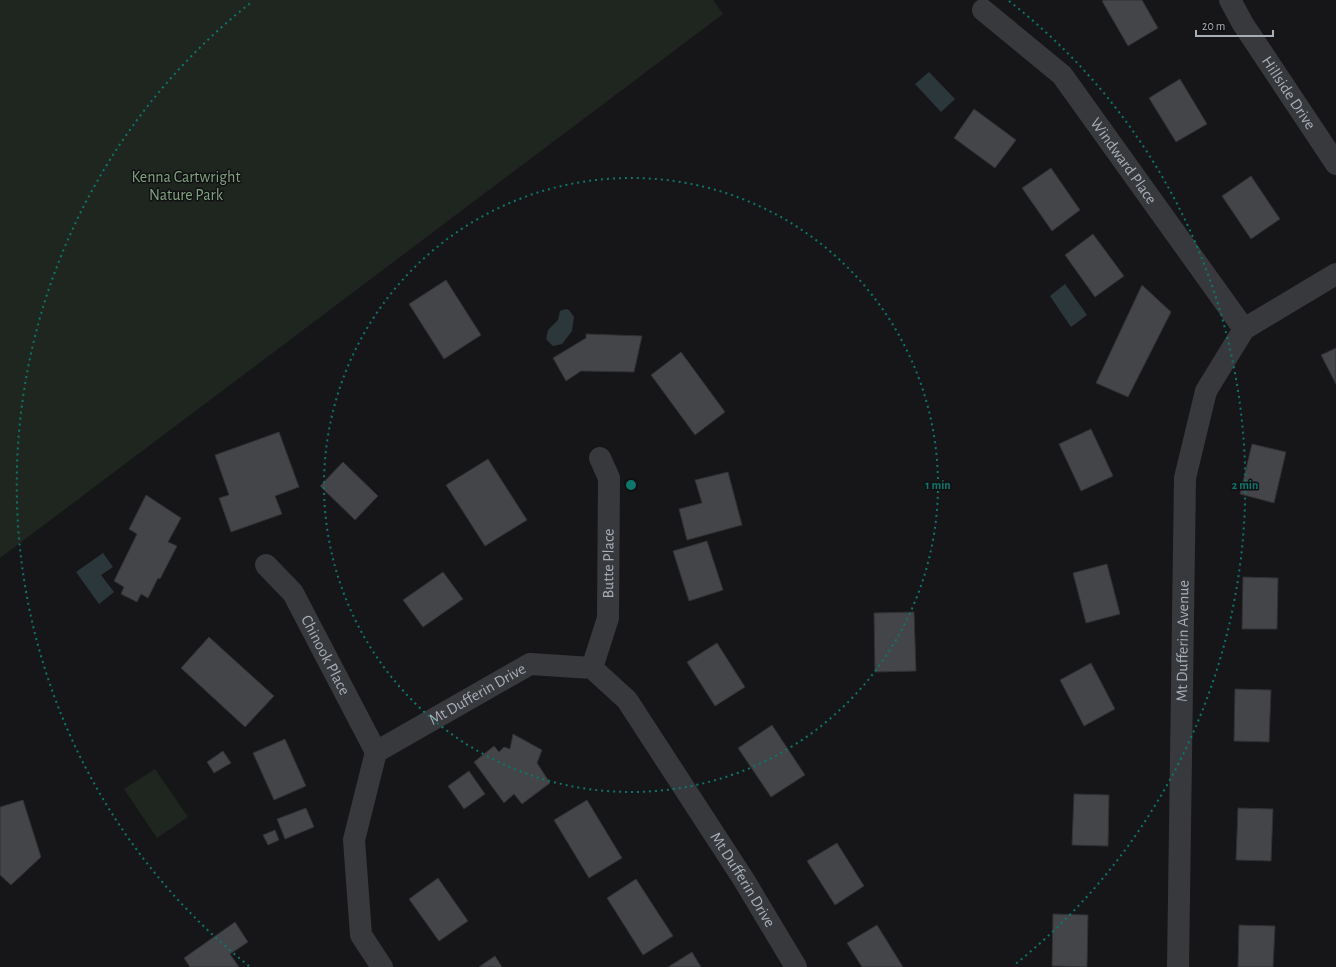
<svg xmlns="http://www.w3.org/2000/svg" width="1336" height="967" viewBox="0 0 1336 967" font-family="'Alegreya Sans',sans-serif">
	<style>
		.green { fill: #1e261f }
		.water { fill: #2c373c }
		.building { fill: #434548; stroke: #303134 }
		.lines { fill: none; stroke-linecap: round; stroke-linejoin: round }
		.minor { stroke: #37393d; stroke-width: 22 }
		.ring { fill: none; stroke: #0f766e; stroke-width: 2; stroke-dasharray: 2 4 }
		.labels { text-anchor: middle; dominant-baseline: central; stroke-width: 3; stroke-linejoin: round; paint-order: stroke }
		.street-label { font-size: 16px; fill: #a9afb8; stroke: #111113 }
		.park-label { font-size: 16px; fill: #82a380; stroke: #111113 }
		.centre { fill: #0f766e; stroke: #111113; stroke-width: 2 }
		.ring-label { font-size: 12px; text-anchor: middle; font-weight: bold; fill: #0f766e; stroke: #111113; stroke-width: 3; stroke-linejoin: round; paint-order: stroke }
	</style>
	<rect width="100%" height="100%" fill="#161618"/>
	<g class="green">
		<path d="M0,0h713l10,14 -723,544z"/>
		<path d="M155,769l33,48 -31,21 -33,-49z"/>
	</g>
	<g class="water">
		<path d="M929,72l26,27 -14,13 -26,-28z"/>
		<path d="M1065,284l22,31 -16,12 -21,-31z"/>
		<path d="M566,309l3,1 5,7 -2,14 -10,13 -9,2 -7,-7 2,-9 10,-10 2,-9z"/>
		<path d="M103,553l10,14 -12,8 13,17 -15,12 -23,-32z"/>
	</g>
	<g class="building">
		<path d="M1104,0h38l16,28 -30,18 -26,-45z"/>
		<path d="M1180,79l27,45 -31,18 -27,-44z"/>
		<path d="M974,109l42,31 -21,28 -41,-30z"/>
		<path d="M1051,168l29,42 -28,21 -30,-43z"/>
		<path d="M1251,176l29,43 -29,20 -29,-43z"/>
		<path d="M1093,234l31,42 -29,21 -30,-42z"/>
		<path d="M446,280l35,55 -37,24 -35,-55z"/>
		<path d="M1142,285l29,27 -43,85 -32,-14z"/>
		<path d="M586,334l56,2 -8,36 -53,-1 -15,10 -13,-23 33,-20z"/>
		<path d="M1336,348v36l-15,-29z"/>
		<path d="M681,352l44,60 -30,23 -44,-60z"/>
		<path d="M1091,429l22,47 -32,15 -22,-47z"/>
		<path d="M279,432l20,55 -24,9 7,18 -51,18 -12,-34 10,-3 -14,-40z"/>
		<path d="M1252,444l34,8 -12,51 -34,-9z"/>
		<path d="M488,459l39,61 -42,26 -39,-61z"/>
		<path d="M343,462l35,34 -23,24 -35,-34z"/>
		<path d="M728,472l14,53 -55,15 -8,-31 23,-6 -7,-23z"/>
		<path d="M146,495l35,23 -13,24 9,4 -17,33 -2,-1 -10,20 -7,-4 -4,8 -16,-8 3,-7 -10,-6 23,-47 -8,-5z"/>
		<path d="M707,541l16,49 -34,11 -16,-50z"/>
		<path d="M1107,564l13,50 -34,9 -13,-50z"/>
		<path d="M443,572l20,27 -40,28 -20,-27z"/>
		<path d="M1243,577l35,1 -1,51h-35z"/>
		<path d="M914,612l2,59 -41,1 -1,-59z"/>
		<path d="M209,637l65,59 -29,31 -64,-59z"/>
		<path d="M717,643l28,44 -30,19 -28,-44z"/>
		<path d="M1091,663l24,46 -31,17 -24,-46z"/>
		<path d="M1235,689l36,1 -2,52 -35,-1z"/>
		<path d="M772,725l33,50 -34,22 -33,-49z"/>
		<path d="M513,734l29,16 -5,13 13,20 -28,21 -8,-10 -10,9 -30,-41 20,-16 5,6 5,-5 6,2z"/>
		<path d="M285,739l21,47 -32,14 -21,-47z"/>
		<path d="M223,751l8,12 -17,10 -7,-11z"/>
		<path d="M469,771l16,23 -21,15 -16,-23z"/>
		<path d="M1074,794l35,1 -1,51 -36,-1z"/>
		<path d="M23,800l18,57 -30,28 -11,-10v-68z"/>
		<path d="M587,800l35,58 -33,20 -35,-58z"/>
		<path d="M306,808l8,19 -29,12 -8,-20z"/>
		<path d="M1238,808l35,1 -2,52 -35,-1z"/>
		<path d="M275,830l4,10 -11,5 -5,-10z"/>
		<path d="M837,843l27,43 -29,19 -28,-44z"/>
		<path d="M438,878l30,43 -29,20 -30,-42z"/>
		<path d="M636,879l37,57 -30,19 -36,-57z"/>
		<path d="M1053,914l35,1 -1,52 -35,-1z"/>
		<path d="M235,922l13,20 -18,12 9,13h-49l-6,-9z"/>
		<path d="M877,925l26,42h-41l-15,-24z"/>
		<path d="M1239,925l36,1 -2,41h-35z"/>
		<path d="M692,952l9,15h-33z"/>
		<path d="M495,956l7,11h-23z"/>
	</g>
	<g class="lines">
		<g class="minor">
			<path id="s1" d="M1230,0l13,24 93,140"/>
			<path id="s2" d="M983,10l79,65 182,254"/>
			<path id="s3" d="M266,565l27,28 83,159"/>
			<path id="s4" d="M592,668l16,-50 1,-140 -9,-20"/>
			<path id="s5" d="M382,967l-21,-32 -7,-95 22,-88 154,-88 62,4 35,32 117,180 52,87"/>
			<path id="s6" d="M1178,967l7,-489 21,-87 38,-62 92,-55"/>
		</g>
	</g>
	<g class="ring">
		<circle cx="631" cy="485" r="307"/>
		<path d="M249 966A614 614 0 0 1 253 1M1009 1A614 614 0 0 1 1013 966"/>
	</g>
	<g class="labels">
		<g class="street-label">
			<text stroke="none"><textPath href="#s1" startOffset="110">Hillside Drive</textPath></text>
			<text stroke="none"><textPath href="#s2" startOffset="208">Windward Place</textPath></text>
			<text stroke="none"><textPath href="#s4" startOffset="107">Butte Place</textPath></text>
			<text stroke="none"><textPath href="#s6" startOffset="326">Mt Dufferin Avenue</textPath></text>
			<text stroke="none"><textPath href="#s3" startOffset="109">Chinook Place</textPath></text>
			<text stroke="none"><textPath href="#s5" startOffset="341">Mt Dufferin Drive</textPath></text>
			<text stroke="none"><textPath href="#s5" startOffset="725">Mt Dufferin Drive</textPath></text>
		</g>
		<g class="park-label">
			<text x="186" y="177">Kenna Cartwright<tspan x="186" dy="18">Nature Park</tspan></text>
		</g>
	</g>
	<circle cx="631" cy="485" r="6" class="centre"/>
	<g class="ring-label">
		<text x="938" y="489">1 min</text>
		<text x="1245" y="489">2 min</text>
	</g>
	<path d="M1196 30v6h77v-6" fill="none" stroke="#a9afb8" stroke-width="2"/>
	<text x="1202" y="30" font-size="12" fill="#a9afb8" stroke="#111113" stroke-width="3" paint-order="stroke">20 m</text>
</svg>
